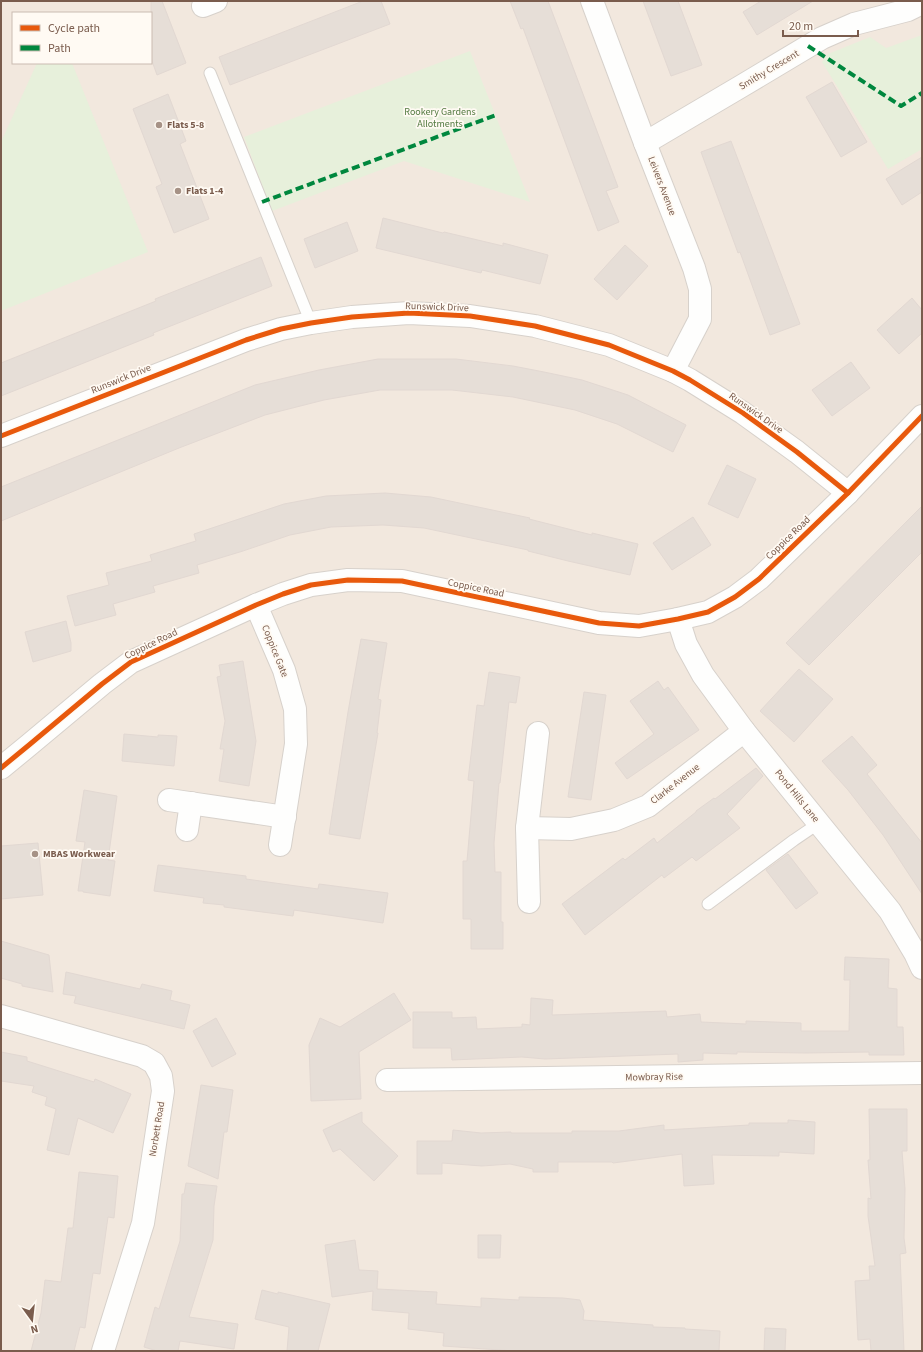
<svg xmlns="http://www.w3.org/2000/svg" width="923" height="1352" viewBox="0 0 923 1352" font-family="'Source Sans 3',sans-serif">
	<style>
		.residential { fill: #f2e8de; fill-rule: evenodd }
		.green { fill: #e7f0db }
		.building { fill: #e6ded7; stroke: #e2d8d2 }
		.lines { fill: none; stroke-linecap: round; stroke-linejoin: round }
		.service-casing { stroke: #d7d1cb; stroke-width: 13 }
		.minor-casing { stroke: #d7d1cb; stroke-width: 24 }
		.tertiary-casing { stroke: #d7d1cb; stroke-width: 24 }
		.service { stroke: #fefefd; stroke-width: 11 }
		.minor { stroke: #fefefd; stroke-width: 22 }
		.tertiary { stroke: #fefefd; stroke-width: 22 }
		.quiet { stroke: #00873e; stroke-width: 4; stroke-dasharray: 8 4; stroke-linecap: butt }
		.cycleway-casing { stroke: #fffaf3; stroke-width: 8 }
		.cycleway { stroke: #e8590c; stroke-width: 5 }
		.poi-dot { fill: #a69286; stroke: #fffaf3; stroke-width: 1.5 }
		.labels { text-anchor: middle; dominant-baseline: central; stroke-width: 3.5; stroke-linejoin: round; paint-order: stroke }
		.street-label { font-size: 10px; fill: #7a5c4d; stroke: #fffaf3 }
		.park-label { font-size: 10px; fill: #537a41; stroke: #fffaf3 }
		.poi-label { font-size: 10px; font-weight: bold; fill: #7a5c4d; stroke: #fffaf3; text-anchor: start }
	</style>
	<rect width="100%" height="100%" fill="#f9f5f0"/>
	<path class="residential" d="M1,1h921v1350h-921zM13,13h138v50h-138z"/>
	<g class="green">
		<path d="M922,35v114l-34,20 -66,-107 6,-8 42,-17 16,11z"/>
		<path d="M470,51l60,151 -126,-41 -132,50 -28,-74z"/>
		<path d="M37,63h35l76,189 -147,59v-169z"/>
	</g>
	<g class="building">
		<path d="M151,1h11l24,62 -29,12 -6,-17z"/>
		<path d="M363,1h18l9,23 -160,61 -11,-28z"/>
		<path d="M510,1h38l70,186 -12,4 13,31 -21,9 -75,-203 -2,1z"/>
		<path d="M643,1h35l24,64 -31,11z"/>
		<path d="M761,1h52l-56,34 -14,-23z"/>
		<path d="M832,82l35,60 -26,15 -35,-60z"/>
		<path d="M168,94l18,47 -6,3 29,75 -35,14 -18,-46 6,-3 -29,-75z"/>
		<path d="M731,141l69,183 -30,11 -30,-83 -2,1 -37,-101z"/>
		<path d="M922,157v35l-20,13 -16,-26z"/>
		<path d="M383,218l60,15 1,-1 59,14v-3l45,12 -8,29 -58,-14 -1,3 -105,-25z"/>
		<path d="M347,222l11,29 -43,17 -11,-29z"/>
		<path d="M625,245l23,21 -31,34 -23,-21z"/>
		<path d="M261,257l11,29 -119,47 1,2 -153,61v-33l155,-62 -1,-2z"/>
		<path d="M912,298l10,12v23l-23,21 -22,-24z"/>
		<path d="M378,359h78l57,7 31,6 38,8 46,15 58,30 -13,27 -56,-28 -42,-14 -62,-13 -61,-7h-72l-56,10 -59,15 -86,33 -178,73v-34l254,-102 64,-15z"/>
		<path d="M851,362l19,26 -38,28 -20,-26z"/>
		<path d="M727,465l29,14 -18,39 -30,-14z"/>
		<path d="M385,493l46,4 99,21 -1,1 63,16v-2l46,11 -8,31 -62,-14 -40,-10v-1l-104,-22 -41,-3 -52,2 -41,8 -47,16 -46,14 2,8 -46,13 2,6 -42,12 3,11 -41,11 -8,-30 42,-11 -3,-12 46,-12 -2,-6 46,-14 -2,-7 90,-30 42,-8z"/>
		<path d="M922,506v46l-113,113 -23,-22z"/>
		<path d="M693,517l18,28 -39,25 -19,-27z"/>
		<path d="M66,621l5,22v8l-38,11 -8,-30z"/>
		<path d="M361,639l26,4 -9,56 3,1 -4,33h1l-18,106 -31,-5 19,-122z"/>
		<path d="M243,661l13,80 -7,45 -30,-5 5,-32h-4l5,-28 -8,-44 4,-1 -2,-11z"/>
		<path d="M799,669l34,30 -39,43 -34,-31z"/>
		<path d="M489,672l31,5 -4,26 -7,-1 -9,81h-1l-5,60 1,29h6v50h2v27h-32v-30h-8v-58h4l7,-80 -6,-1 9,-75 7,1z"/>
		<path d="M658,681l6,9 4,-3 31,43 -72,49 -12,-16 39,-29 -24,-33z"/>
		<path d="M584,692l22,3 -15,105 -23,-3z"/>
		<path d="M124,734l34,3v-2l19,1 -3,30 -52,-5z"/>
		<path d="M852,736l25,29 -10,9 55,69v51l-39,-59 -35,-45 -26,-29z"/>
		<path d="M756,768l7,8 -36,38 13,14 -44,33 -4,-4 -28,21 -2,-3 -77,60 -23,-31 61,-46 2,2 29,-22 3,5 39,-31v-1l18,-13 1,1z"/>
		<path d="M84,790l33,6 -9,64 7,1 -5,35 -27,-4v-1h-5l7,-49 -9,-1z"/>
		<path d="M38,843l5,52 -42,4v-53z"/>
		<path d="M788,854l30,39 -22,16 -30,-39z"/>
		<path d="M158,865l88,11v3l72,10 1,-5 69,9 -5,30 -89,-13 -1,6 -69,-9v-2l-21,-2 1,-5 -50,-7z"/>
		<path d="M1,941l48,14 4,37 -31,-6v-2l-21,-6z"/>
		<path d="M845,957l44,2 -1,29 9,1v38h6l1,28h-35v-3l-64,1 -68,-1v2l-34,-1v7l-25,2v-8l-133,5 -23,-2 -70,3 -1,-12h-38v-36h39v6l24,-1 1,12 45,-2v-3l8,1 1,-27 22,2 -1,15 114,-4 1,6 33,-3 1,8 45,2v-3l55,2v8h48l1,-51h-6z"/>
		<path d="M66,972l74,17 2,-5 30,7 -2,9 20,5 -6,24 -110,-26 2,-7 -13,-2z"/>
		<path d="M394,993l17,27 -52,32 2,47 -50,2 -2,-56 11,-27 20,9z"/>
		<path d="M216,1018l20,36 -24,13 -19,-36z"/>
		<path d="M1,1052l26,5v4l67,21 1,-3 36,15 -18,39 -35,-15 -9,37 -22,-5 9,-41 -11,-4 2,-8 -15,-5 2,-6 -33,-5z"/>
		<path d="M201,1085l32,5 -6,42h-3l-6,47 -30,-13z"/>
		<path d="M869,1109h38v42h-5l3,38 -1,49 2,15 -6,1 4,97h-33l-1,-12 -12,1 -3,-59 15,-1 -1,-14h6l-7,-50v-18l3,1 -3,-39h2z"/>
		<path d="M362,1112v10l36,34 -24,25 -34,-32 -7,3 -10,-22z"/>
		<path d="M788,1120l27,2 -1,32 -35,-2v4l-67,-1 2,29 -30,2 -2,-32 -69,9 -1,-1h-54v10h-25v-3l-23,-5 -28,2 -40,-3v11h-25v-33h35l1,-11 28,3 30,-1v1h61v-2h47l45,-6v5l85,-5v-2h39z"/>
		<path d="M79,1172l39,4 -4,42 -6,-1 -8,57 -7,-1 -8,55 -5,-1 -6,24h-43l10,-38 4,-33 16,2 7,-54h5z"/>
		<path d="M186,1183l31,3 -3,20 -1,34 -24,77 49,7 -4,25 -54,-8 -2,10h-21l-13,-4 11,-40 4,2 21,-68 2,-47h2z"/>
		<path d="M478,1235h23l-1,23h-22z"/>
		<path d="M355,1240l4,30 19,1 -1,18 60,3 -1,12 45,3v-9l38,2v-3l44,1 17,2 4,11 -1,9 70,5v2l32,1v1l35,2 -1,20h-205l-71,-5 1,-13 -36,-4 1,-16 -37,-3 1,-19 -41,6 -7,-52z"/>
		<path d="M262,1290l16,4v-2l52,12 -12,47h-31l2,-24 -34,-8z"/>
		<path d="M765,1328l21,1 -1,22h-21z"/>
	</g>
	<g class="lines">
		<defs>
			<g id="service">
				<path d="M210,73l101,250"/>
				<path d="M708,904l86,-64 25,-17"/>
			</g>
			<g id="minor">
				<path d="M592,1l53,142 49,125 6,21v30l-27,52"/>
				<path d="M203,6l13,-5"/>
				<path d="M645,143l95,-56 82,-49 32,-14 54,-14 14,-7"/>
				<path d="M1,436l184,-72 61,-24 35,-11 30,-6 41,-6 57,-4 61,3 65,10 74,19 64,26 17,9 53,33 54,39 51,41"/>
				<path d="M256,605l28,65 11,39 1,35 -16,101"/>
				<path d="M678,619l8,25 17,31 41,56 146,180 25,42 7,15"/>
				<path d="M169,800l116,17"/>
				<path d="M527,828l44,1 43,-9 34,-14 96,-75"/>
				<path d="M187,830l4,-27"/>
				<path d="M529,902l-2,-74 11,-95"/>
				<path d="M1,1016l141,40 12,7 7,13 2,15 -20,132 -40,128"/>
				<path d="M387,1080l535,-7"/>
			</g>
			<path id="tertiary" d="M1,768l28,-23 73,-61 29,-22 125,-57 27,-11 28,-9 37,-5 54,1 197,42 40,3 39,-7 30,-7 27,-15 24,-18 89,-86 74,-77"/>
		</defs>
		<use href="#service" class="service-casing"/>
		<use href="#minor" class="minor-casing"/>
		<use href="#tertiary" class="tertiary-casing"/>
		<use href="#service" class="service"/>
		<use href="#minor" class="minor"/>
		<use href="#tertiary" class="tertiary"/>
		<g class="quiet">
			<path d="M808,46l93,60 21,-13"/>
			<path d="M262,202l234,-87"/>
		</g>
		<defs>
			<g id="cycleway">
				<path d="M1,436l184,-72 61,-24 35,-11 30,-6 41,-6 57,-4 61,3 65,10 74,19 64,26 17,9 53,33 54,39 51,41"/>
				<path d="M1,768l28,-23 73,-61 29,-22 125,-57 27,-11 28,-9 37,-5 54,1 197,42 40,3 39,-7 30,-7 27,-15 24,-18 89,-86 74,-77"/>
			</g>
		</defs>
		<use href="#cycleway" class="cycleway-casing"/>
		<use href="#cycleway" class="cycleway"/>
	</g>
	<g class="poi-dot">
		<circle cx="159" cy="125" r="4"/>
		<circle cx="178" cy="191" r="4"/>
		<circle cx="35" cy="854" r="4"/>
	</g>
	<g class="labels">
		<g class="street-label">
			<text transform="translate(769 70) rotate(-31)">Smithy Crescent</text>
			<text transform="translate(662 186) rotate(69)">Leivers Avenue</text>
			<text transform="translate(437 307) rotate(2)">Runswick Drive</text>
			<text transform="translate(121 379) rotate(-22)">Runswick Drive</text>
			<text transform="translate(756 413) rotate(35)">Runswick Drive</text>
			<text transform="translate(788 538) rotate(-44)">Coppice Road</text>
			<text transform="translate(476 588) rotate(12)">Coppice Road</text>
			<text transform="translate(151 644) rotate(-26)">Coppice Road</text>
			<text transform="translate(275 651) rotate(68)">Coppice Gate</text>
			<text transform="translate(675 784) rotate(-38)">Clarke Avenue</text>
			<text transform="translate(797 796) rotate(51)">Pond Hills Lane</text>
			<text transform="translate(654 1077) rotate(-1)">Mowbray Rise</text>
			<text transform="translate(157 1129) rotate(-81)">Norbett Road</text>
		</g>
		<g class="park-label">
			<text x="440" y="112">Rookery Gardens<tspan x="440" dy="12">Allotments</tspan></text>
		</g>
		<g class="poi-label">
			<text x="167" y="125">Flats 5-8</text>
			<text x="186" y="191">Flats 1-4</text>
			<text x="43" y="854">MBAS Workwear</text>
		</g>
	</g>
	<rect width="923" height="1352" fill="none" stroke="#7a5c4d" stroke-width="4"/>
	<rect x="12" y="12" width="140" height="52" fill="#fffaf3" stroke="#cabbb1"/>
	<rect x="20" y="25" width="20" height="6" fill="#e8590c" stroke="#cabbb1"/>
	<text x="48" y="32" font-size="12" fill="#7a5c4d">Cycle path</text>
	<rect x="20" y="45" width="20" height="6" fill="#00873e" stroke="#cabbb1"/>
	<text x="48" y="52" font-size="12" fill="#7a5c4d">Path</text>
	<g transform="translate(32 1320) rotate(165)" stroke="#fffaf3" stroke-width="3" paint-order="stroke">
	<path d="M0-3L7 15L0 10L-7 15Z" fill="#7a5c4d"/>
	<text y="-6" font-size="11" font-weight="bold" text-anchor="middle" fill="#7a5c4d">N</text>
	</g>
	<path d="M783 30v6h75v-6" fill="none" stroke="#7a5c4d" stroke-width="2"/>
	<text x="789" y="30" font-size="12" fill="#7a5c4d" stroke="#fffaf3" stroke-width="3" paint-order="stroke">20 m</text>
</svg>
